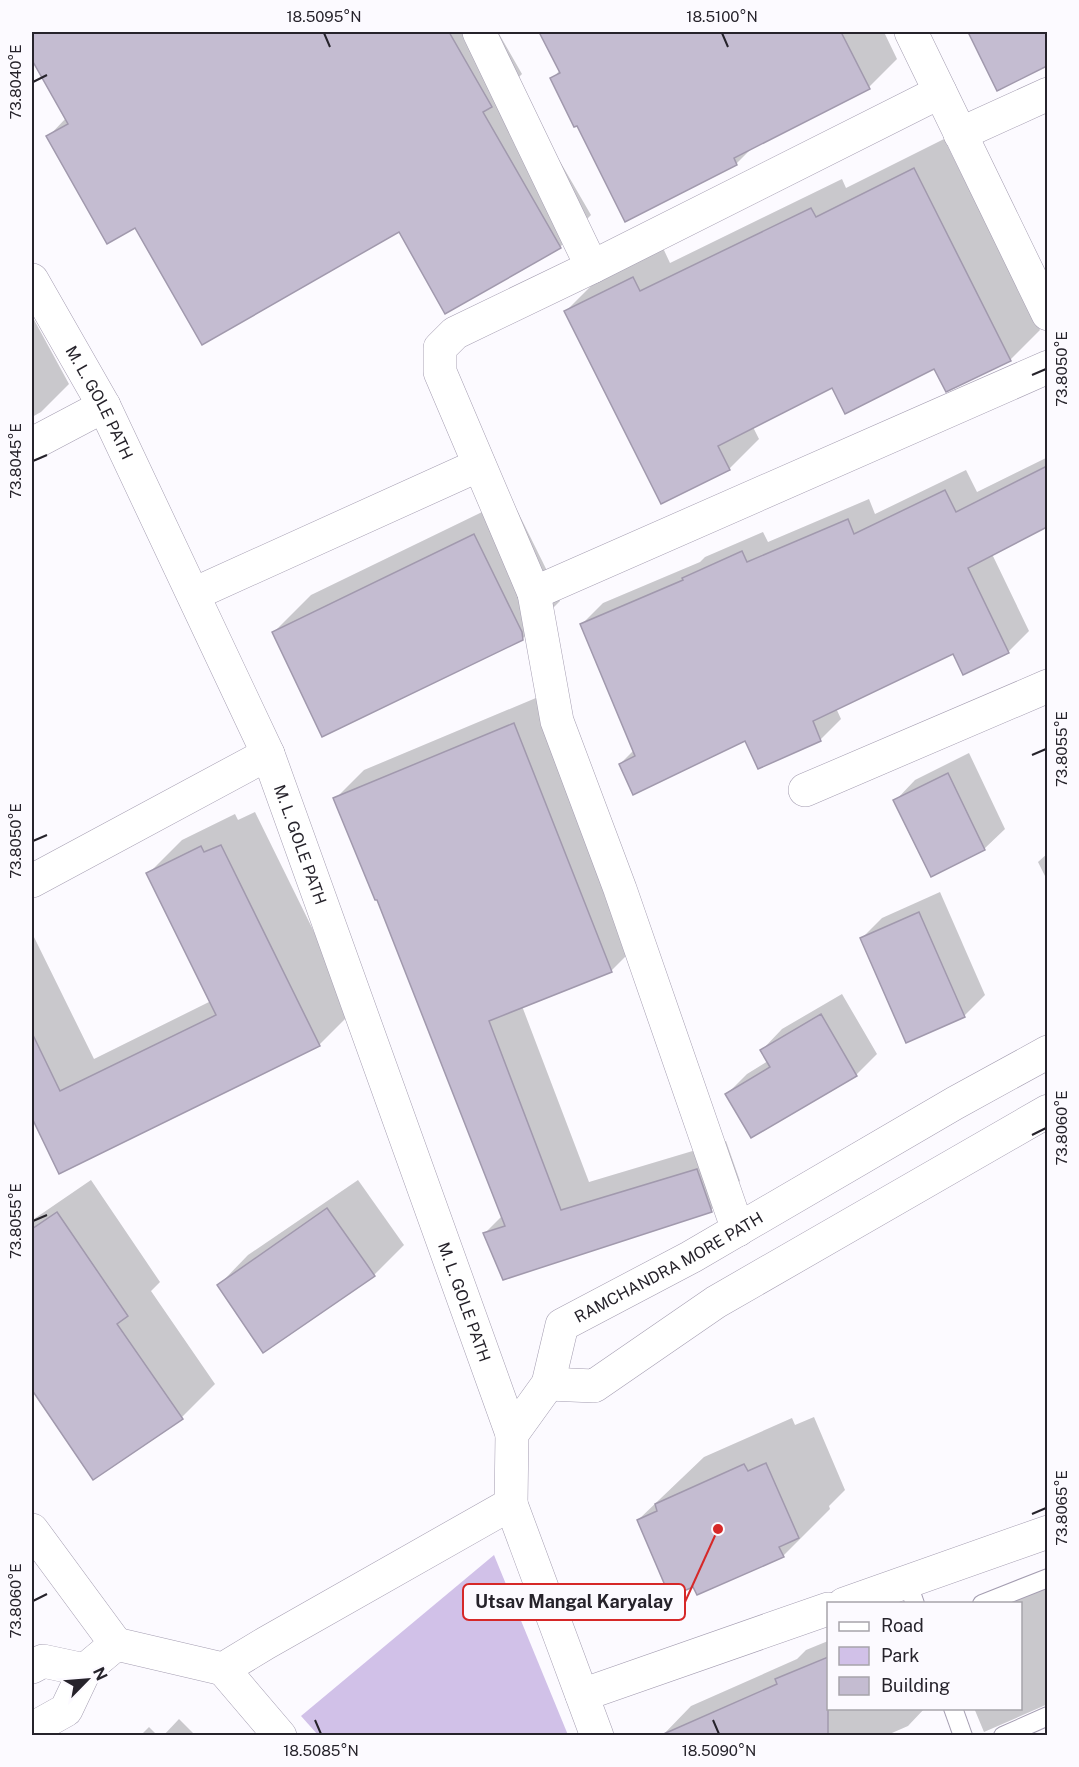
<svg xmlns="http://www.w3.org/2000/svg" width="1079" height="1767" viewBox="0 0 1079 1767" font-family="'Public Sans',sans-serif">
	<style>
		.green { fill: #d1c1e8 }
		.shadow { fill: #0003 }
		.building { fill: #c4bcd1; stroke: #a199ad; stroke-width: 1.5 }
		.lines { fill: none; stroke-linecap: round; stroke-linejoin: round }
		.service-casing { stroke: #a49db1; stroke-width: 20 }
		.minor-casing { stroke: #a49db1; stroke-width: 34 }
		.tertiary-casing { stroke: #a49db1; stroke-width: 34 }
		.service { stroke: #fff; stroke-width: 18 }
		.minor { stroke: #fff; stroke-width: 33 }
		.tertiary { stroke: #fff; stroke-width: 33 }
		.ticks { fill: none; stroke: #26232b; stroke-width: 2 }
		.labels { text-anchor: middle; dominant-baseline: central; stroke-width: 4.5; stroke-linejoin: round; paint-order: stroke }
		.street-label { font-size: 16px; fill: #26232b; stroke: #fcfaff }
		.leader { fill: none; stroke: #d62828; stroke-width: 2 }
		.callout-dot { fill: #d62828; stroke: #fcfaff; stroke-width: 2 }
		.callout { fill: #fcfaff; stroke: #d62828; stroke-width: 2 }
		.callout-label { font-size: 18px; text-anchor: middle; font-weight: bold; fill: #26232b }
		.neatline { fill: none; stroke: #26232b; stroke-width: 2 }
		.ticks-label { font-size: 15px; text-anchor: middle; fill: #26232b }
	</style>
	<rect width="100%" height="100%" fill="#fcfaff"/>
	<path class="green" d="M494,1555l74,180h-250l-17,-19z"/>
	<g class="shadow">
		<path d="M32,32h466l24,42 -8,8 77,133 -31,32 -161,-17 -263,-5 -88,-88 18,-19 -34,-60z"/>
		<path d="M541,32h343l13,27 -28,28 -114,58 -19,19 -158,-40 -26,-45 8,-9z"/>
		<path d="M970,32h78v33l-51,24z"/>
		<path d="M944,139l96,191 -30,30 -75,7 -103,19 -79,41 6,12 -30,30 -163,-158 30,-30 67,-33 7,15 172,-84 4,9z"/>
		<path d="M32,316l37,68 -28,28 -9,5z"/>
		<path d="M1048,457v68l-56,29 37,77 -21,21h-54l-118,56 5,11 -21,21 -74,-1 -126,25 14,-14 -52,-126 21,-21 97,-41 5,-5 58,-25 5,10 101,-43 6,15 91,-44 11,22z"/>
		<path d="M511,498l48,97 1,6 -38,38 -248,-7 37,-37z"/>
		<path d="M543,695l97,247 -29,29 -89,35 67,176 137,-41 14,40 -29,29 -226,23 17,-17 -124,-318 -43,-99 29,-29z"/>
		<path d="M969,753l36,76 -21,20 -89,-48 20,-21z"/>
		<path d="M255,812l98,199 -34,34 -259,127 -28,-57v-182l62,126 117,-58 -63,-127 34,-34 53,-26 3,6z"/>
		<path d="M1048,853v29l-10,-20z"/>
		<path d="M940,892l45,103 -21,21 -102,-78 20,-20z"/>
		<path d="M842,994l35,60 -21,21 -105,61 -24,-42 20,-20 21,-13 -6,-11 20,-21z"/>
		<path d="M91,1180l69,102 -9,9 64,93 -33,33 -89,61 -61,-91v-173l2,5z"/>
		<path d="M358,1180l46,65 -30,30 -155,10 29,-30z"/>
		<path d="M814,1417l31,73 -16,16 1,3 -47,47 -145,-36 66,-63 88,-39 3,7z"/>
		<path d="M1048,1571v133l-64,28 -10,-24h46v-104h-43z"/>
		<path d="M828,1641v67h97l-17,18 -23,10h-223l29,-30 106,-47 9,-9z"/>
		<path d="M179,1719l17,17h-33z"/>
		<path d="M149,1727l9,9h-18z"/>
	</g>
	<g class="building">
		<path d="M32,32h417l43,75 -9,5 78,136 -116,66 -46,-82 -197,113 -67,-117 -28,16 -61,-108 22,-12 -36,-64z"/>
		<path d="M539,32h302l29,57 -136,69 3,7 -112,57 -48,-96 -3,1 -24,-49 10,-5z"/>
		<path d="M968,32h79v34l-50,25z"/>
		<path d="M914,168l97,193 -65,31 -12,-23 -89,45 -13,-26 -114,58 12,24 -69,34 -97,-193 69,-34 7,14 171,-83 5,9z"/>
		<path d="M1047,466v61l-79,41 41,85 -46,22 -10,-21 -140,67 8,20 -63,28 -13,-28 -112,54 -14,-31 16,-8 -55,-132 103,-44 -1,-2 60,-27 5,11 101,-43 6,15 91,-44 11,22z"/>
		<path d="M474,534l48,98 1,8 -201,97 -50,-105z"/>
		<path d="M514,723l98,249 -123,49 72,189 136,-41 15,43 -209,68 -20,-47 22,-7 -128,-326h-2l-42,-102z"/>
		<path d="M948,773l37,77 -54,27 -38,-77z"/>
		<path d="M221,845l99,201 -261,128 -27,-56v-85l28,58 156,-76 -70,-142 55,-27 3,6z"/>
		<path d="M919,912l46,105 -59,26 -46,-105z"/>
		<path d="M821,1014l36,62 -106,62 -26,-44 45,-27 -10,-17z"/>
		<path d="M327,1208l48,68 -112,77 -46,-68z"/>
		<path d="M57,1212l71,104 -11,8 66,95 -90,61 -61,-90v-161z"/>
		<path d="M766,1463l33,75 -20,9 5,10 -87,38 -4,-8 -23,10 -33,-77 20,-9 -2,-7 89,-40 4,7z"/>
		<path d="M828,1657v79h-169l118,-52 -2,-5z"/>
	</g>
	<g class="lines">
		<defs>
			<g id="service">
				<path d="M907,1581l8,23"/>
				<path d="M982,1604l66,-26"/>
				<path d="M953,1708l10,28"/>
				<path d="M1003,1736l45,-20"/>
			</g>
			<g id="minor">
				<path d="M479,32l113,235"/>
				<path d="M911,32l137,282"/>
				<path d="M940,92l-348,175 -137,66 -15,15v24l94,221 514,-226"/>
				<path d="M960,134l88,-40"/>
				<path id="s1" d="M32,280l72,126 164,348 244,680"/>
				<path d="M32,444l72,-38"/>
				<path d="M534,593l23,128 63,168 118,341"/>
				<path d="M194,594l285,-129"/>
				<path d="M805,790l243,-104"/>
				<path d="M32,881l236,-127"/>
				<path d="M511,1504l86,232"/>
				<path d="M32,1530l84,114"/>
				<path d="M844,1604l204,-72"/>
				<path d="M223,1669l57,67"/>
				<path d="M582,1695l246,-86"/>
			</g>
			<g id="tertiary">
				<path d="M548,1384l46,2 122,-84 332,-191"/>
				<path d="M32,1667l11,-6 42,9"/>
				<path id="s2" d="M32,1729l34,-19 19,-40 31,-26 107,25 43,-26 245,-139 1,-70 36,-50 14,-59 129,-68 264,-154 93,-51"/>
			</g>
		</defs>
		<use href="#service" class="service-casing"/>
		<use href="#minor" class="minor-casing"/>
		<use href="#tertiary" class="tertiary-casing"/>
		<use href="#service" class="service"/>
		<use href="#minor" class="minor"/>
		<use href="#tertiary" class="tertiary"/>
	</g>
	<path class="ticks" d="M324,33l6,14M722,33l6,14M33,82l14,-7M1032,375l14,-6M33,461l14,-6M1032,755l14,-6M33,841l14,-6M1032,1135l14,-7M33,1221l14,-6M1032,1514l14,-6M33,1601l14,-7M315,1720l6,14M713,1720l6,14"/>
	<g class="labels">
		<g class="street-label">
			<text stroke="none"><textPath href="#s1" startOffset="140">M. L. GOLE PATH</textPath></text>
			<text stroke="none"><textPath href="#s1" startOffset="626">M. L. GOLE PATH</textPath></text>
			<text stroke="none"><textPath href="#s2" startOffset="879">RAMCHANDRA MORE PATH</textPath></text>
			<text stroke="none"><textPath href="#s1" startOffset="1112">M. L. GOLE PATH</textPath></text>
		</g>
	</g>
	<path class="leader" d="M718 1529L685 1602"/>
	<circle class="callout-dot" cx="718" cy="1529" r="6"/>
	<rect class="callout" x="463" y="1584" width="222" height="36" rx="6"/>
	<g class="callout-label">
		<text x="574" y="1608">Utsav Mangal Karyalay</text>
	</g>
	<rect width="1079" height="1767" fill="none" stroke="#fcfaff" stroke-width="66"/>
	<rect x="827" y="1602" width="195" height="108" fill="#fcfaff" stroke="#a6a4aa" stroke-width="1.5"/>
	<rect x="839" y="1622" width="30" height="9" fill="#ffffff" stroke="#a6a4aa" stroke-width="1.5"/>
	<text x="881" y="1632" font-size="18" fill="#26232b">Road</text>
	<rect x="839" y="1647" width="30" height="18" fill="#d1c1e8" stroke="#a6a4aa" stroke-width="1.5"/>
	<text x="881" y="1662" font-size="18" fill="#26232b">Park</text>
	<rect x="839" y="1677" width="30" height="18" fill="#c4bcd1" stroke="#a6a4aa" stroke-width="1.5"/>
	<text x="881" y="1692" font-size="18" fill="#26232b">Building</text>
	<g transform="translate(87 1680) rotate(65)" stroke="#fcfaff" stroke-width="4.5" paint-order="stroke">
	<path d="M0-4.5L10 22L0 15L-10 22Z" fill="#26232b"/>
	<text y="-9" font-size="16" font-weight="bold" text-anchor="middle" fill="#26232b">N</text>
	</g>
	<rect x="33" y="33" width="1013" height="1701" class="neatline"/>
	<g class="ticks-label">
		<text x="324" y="22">18.5095°N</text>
		<text x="722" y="22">18.5100°N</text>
		<text transform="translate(16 82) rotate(-90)" y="5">73.8040°E</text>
		<text transform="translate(1062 369) rotate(-90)" y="5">73.8050°E</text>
		<text transform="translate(16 461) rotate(-90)" y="5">73.8045°E</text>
		<text transform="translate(1062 749) rotate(-90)" y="5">73.8055°E</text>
		<text transform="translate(16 841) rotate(-90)" y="5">73.8050°E</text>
		<text transform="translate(1062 1128) rotate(-90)" y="5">73.8060°E</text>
		<text transform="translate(16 1221) rotate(-90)" y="5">73.8055°E</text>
		<text transform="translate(1062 1508) rotate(-90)" y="5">73.8065°E</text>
		<text transform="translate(16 1601) rotate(-90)" y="5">73.8060°E</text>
		<text x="321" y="1756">18.5085°N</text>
		<text x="719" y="1756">18.5090°N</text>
	</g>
</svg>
